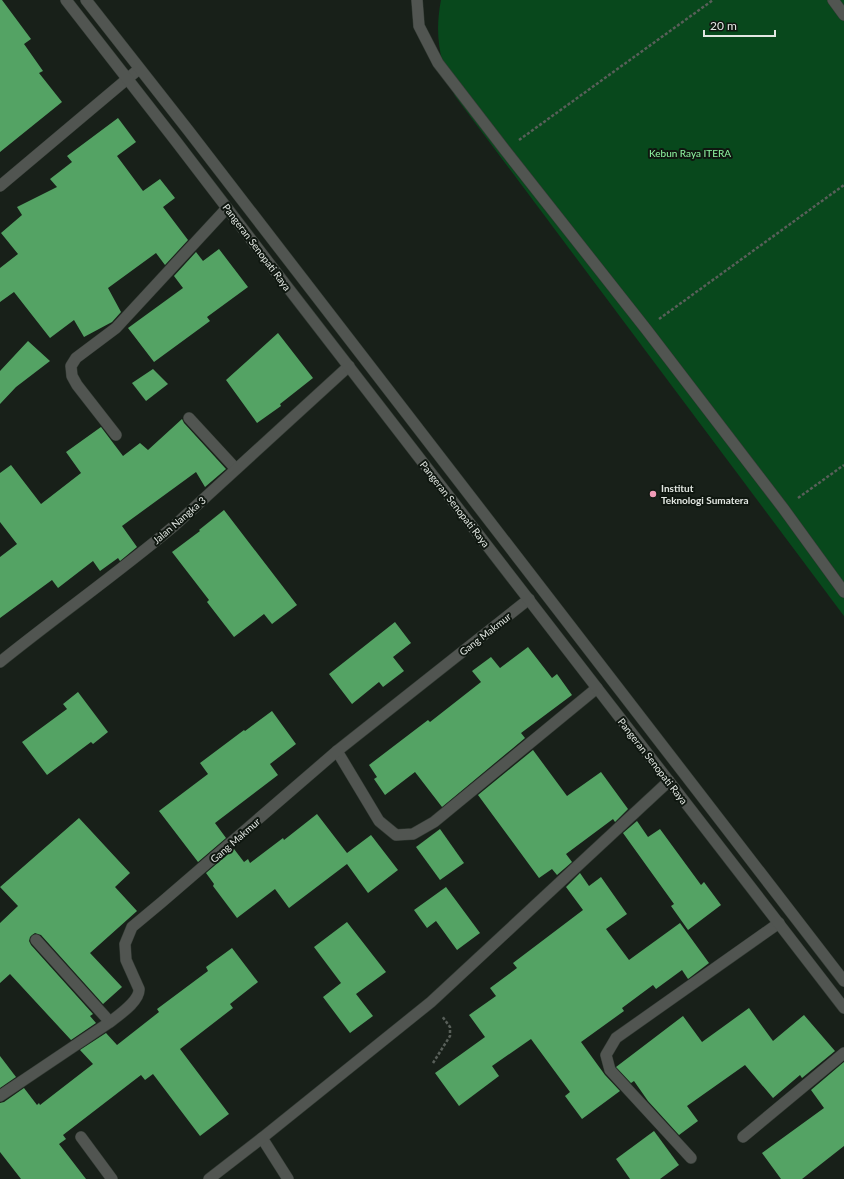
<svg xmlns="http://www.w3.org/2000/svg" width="844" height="1179" viewBox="0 0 844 1179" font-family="Lato,sans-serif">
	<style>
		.green { fill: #08481c }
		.building { fill: #54a364 }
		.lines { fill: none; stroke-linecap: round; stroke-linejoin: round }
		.service-casing { stroke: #343c35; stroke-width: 12 }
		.minor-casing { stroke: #343c35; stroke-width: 12 }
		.tertiary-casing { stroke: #343c35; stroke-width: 12 }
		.path { stroke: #585f59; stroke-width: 2.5; stroke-dasharray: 3 2; stroke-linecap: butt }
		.service { stroke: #515551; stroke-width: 11 }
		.minor { stroke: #515551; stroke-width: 11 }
		.tertiary { stroke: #515551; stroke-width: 11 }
		.poi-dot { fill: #f09ab6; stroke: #0f1710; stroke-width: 1.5 }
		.labels { text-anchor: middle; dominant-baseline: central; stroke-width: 4; stroke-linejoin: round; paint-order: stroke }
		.park-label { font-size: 10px; fill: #91f9a4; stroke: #0f1710 }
		.street-label { font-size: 10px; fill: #e2e7e2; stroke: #0f1710 }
		.poi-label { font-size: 10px; font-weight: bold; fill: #e2e7e2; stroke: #0f1710; text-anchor: start }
	</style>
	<rect width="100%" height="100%" fill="#182019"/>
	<path class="green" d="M441,0h403v616l-389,-520c-15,-33 -21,-60 -14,-96z"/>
	<g class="building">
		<path d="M0,0h2l29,39 -7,5 19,27 -4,2 23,29 -62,50z"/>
		<path d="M118,118l18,24 -19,14 26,35 17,-12 15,19 -12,9 25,33 -23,25 -9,-12 -48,35 13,24 -9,10 -28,15 -10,-17 -24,18 -36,-46 -14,10v-34l18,-14 -17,-21 21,-18 -5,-8 40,-20 -7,-8 22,-17 -5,-6z"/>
		<path d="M219,249l29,38 -41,30 3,4 -56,41 -26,-34 55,-40 -9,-12 22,-24 7,9z"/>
		<path d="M278,333l35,45 -33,26 1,2 -24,17 -31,-43z"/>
		<path d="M28,341l22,20 -34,26 -16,17v-33z"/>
		<path d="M153,369l15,15 -22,17 -14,-18z"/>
		<path d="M182,419l2,4 42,46 -21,18 -9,-15 -74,54 15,21 -17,14 -2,-3 -18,13 -7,-10 -35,27 -6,-8 -52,38v-61l17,-13 -17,-22v-49l11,-8 30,39 40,-31 -15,-21 35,-25 22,29 17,-13 8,7z"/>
		<path d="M224,510l73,95 -25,19 -8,-10 -30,23 -27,-35 2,-2 -37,-48 28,-21 -1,-1z"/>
		<path d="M395,622l16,21 -18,14 11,14 -21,16 -4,-5 -27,22 -23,-30z"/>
		<path d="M528,647l24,31 5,-4 15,21 -51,38 4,5 -83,69 -27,-35 -30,23 -11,-16 3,-2 -8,-12 59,-45 2,2 51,-40 -9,-11 19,-14 9,11z"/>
		<path d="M78,692l30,40 -15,12 -2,-2 -44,33 -25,-33 45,-33 -4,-5z"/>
		<path d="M272,711l24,33 -26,20 8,11 -63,48 11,15 -28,24 -39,-51 49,-37 -8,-11 44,-33 1,1z"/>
		<path d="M533,750l34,46 34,-24 27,37 -13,13 -2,-3 -47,35 6,8 -15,13 -5,-6 -13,9 -61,-83z"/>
		<path d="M317,814l30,39 24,-18 27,35 -30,23 -21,-29 -58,44 -14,-19 -38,29 -24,-32 1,-2 -8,-11 28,-24 10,13 4,-3 2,4 33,-25 1,2z"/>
		<path d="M79,818l51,55 -15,14 22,24 -47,42 32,34 -19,17 -62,-69 -6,-2 -3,2 -2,2 -1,4 2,4 62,69 -3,2 6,7 -25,17 -61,-66 -10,9v-60l18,-17 -18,-19z"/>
		<path d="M637,821l11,16 12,-8 41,56 3,-3 17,23 -33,25 -17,-24 3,-2 -51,-71z"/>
		<path d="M440,829l24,34 -24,17 -24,-33z"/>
		<path d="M580,873l9,13 12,-9 26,37 -21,15 23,31 51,-37 29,40 -21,16 -6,-9 -26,19 -3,-4 -31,23 2,3 -43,31 24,33 15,16 -38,28 -17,-23 5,-4 -39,-53 -39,27 7,10 -40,30 -24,-33 50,-36 -16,-22 27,-19 -6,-8 27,-20 -4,-5 70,-53 -17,-23z"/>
		<path d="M446,887l34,46 -23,17 -21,-29 -9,7 -13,-18z"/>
		<path d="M347,922l39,50 -30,22 17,22 -23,17 -27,-36 18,-14 -27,-36z"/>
		<path d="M232,948l26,34 -28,22 3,4 -53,41 49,65 -29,22 -47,-62 -8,6 -4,-5 -78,60 3,4 -7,5 27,35h-65l-21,-27v-49l4,-1 20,-14 13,17 2,-2 1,2 53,-41 -13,-14 26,-17 11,12 42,-33 -2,-3 51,-38 -2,-4z"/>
		<path d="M749,1008l24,33 31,-26 31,36 -33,27 -2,-3 -27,23 -28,-33 -58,41 11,15 -19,14 -31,-34 -14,-20 -3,2 -15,-16 67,-51 19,26z"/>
		<path d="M0,1056l16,21 -16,11z"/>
		<path d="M844,1062v84l-42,33h-21l-19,-26 62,-45 -13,-18z"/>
		<path d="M654,1131l25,34 -19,14h-30l-14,-20z"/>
	</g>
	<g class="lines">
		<defs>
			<g id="service">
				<path d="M417,0l2,26 19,37 67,87 141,179 137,179 61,84"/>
				<path d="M833,0l11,15"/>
			</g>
			<g id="minor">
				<path d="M0,186l139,-117"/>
				<path d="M189,418l47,51"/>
				<path d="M116,435l-39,-50 -5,-9 -1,-10 5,-8 40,-30 111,-120"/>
				<path d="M0,662c57,-46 118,-89 174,-136l175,-160"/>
				<path d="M337,751l42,70 17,14 17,-1 21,-12 163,-134"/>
				<path d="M36,940l74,82"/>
				<path d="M0,1096l110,-74c9,-7 30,-21 29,-33l-13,-29 -1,-16 7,-17 30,-25 175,-151 192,-152"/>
				<path d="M81,1137l31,42"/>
				<path d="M743,1137l101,-84"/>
				<path d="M262,1138l26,41"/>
				<path d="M691,1158l-81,-88 -4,-15 10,-17 163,-115"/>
				<path d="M209,1179l53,-41 169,-136 238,-221"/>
			</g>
			<g id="tertiary">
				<path d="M66,0l109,140 107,140 562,728"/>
				<path d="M86,0l102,130 656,851"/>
			</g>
		</defs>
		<use href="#service" class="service-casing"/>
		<use href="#minor" class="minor-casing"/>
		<use href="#tertiary" class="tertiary-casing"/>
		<g class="path">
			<path d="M519,140l194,-140"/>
			<path d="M659,319l185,-134"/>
			<path d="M798,498l46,-33"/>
			<path d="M433,1063l17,-27v-9l-8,-11"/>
		</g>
		<use href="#service" class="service"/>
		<use href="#minor" class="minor"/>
		<use href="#tertiary" class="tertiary"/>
	</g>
	<circle class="poi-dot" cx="653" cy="494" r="4"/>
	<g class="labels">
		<g class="park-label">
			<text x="690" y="153">Kebun Raya ITERA</text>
		</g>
		<g class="street-label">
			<text transform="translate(257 247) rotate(53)">Pangeran Senopati Raya</text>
			<text transform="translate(455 504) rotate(52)">Pangeran Senopati Raya</text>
			<text transform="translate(179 520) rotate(-41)">Jalan Nangka 3</text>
			<text transform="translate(485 634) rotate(-38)">Gang Makmur</text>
			<text transform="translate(653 761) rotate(52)">Pangeran Senopati Raya</text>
			<text transform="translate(235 840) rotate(-41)">Gang Makmur</text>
		</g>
		<g class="poi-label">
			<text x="661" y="488">Institut<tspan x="661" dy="12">Teknologi Sumatera</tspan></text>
		</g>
	</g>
	<path d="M704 30v6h71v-6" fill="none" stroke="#e2e7e2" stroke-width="2"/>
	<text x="710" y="30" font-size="12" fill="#e2e7e2" stroke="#0f1710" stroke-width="3" paint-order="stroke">20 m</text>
</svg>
